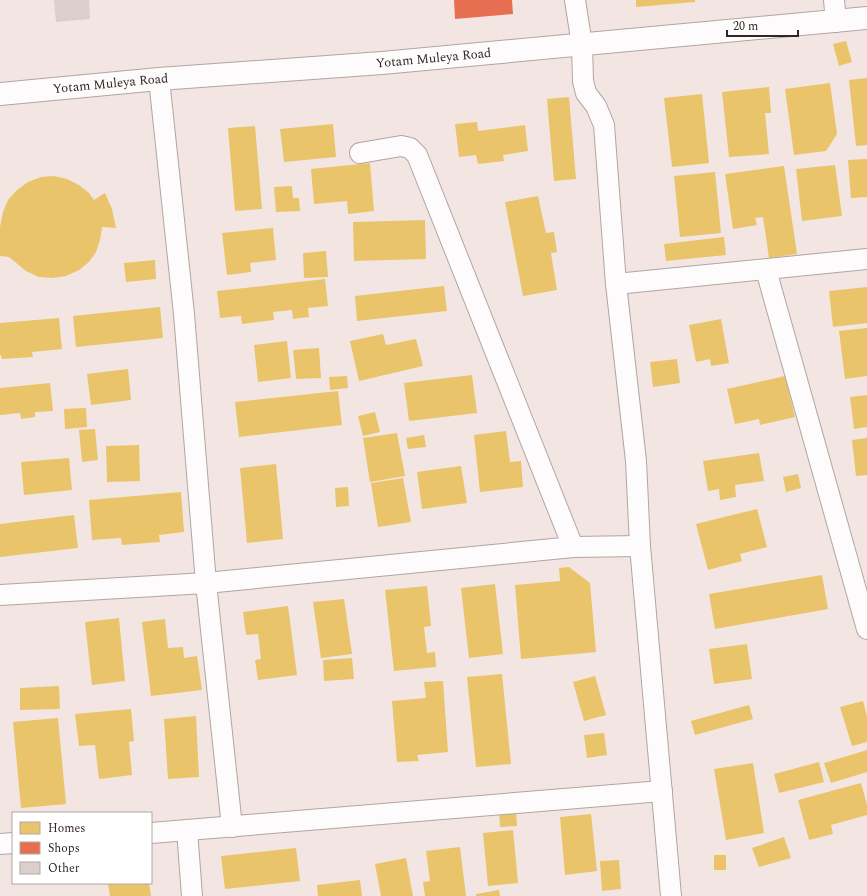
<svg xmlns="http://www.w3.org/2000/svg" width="867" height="896" viewBox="0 0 867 896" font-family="Spectral,serif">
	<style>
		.homes { fill: #e9c46a }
		.shops { fill: #e76f51 }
		.building { fill: #dbcfcd }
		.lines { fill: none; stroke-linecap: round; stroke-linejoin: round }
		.minor-casing { stroke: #b0a6a2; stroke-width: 22 }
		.tertiary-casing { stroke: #b0a6a2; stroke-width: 24 }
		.minor { stroke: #fdfbfb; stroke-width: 20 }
		.tertiary { stroke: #fdfbfb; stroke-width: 22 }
		.labels { text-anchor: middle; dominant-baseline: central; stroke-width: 4; stroke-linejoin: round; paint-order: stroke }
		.street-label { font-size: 13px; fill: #312622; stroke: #fff }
	</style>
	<rect width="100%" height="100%" fill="#f3e6e2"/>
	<g class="homes">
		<path d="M636,0h59v2l-59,5z"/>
		<path d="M846,41l6,21 -13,4 -6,-22z"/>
		<path d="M867,78v67l-11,1 -7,-66z"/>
		<path d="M830,83l7,51 -11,17 -32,4 -9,-66z"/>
		<path d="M769,87l2,26h-6l4,41 -40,3 -7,-65z"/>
		<path d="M702,94l7,69 -37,4 -8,-69z"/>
		<path d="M569,97l7,82 -22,2 -7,-82z"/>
		<path d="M477,122l1,9 47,-6 3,26 -25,4 1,6 -26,3 -2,-9 -17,2 -4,-33z"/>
		<path d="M333,124l3,33 -52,5 -4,-33z"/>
		<path d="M255,126l7,83 -27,2 -7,-83z"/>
		<path d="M867,159v38l-16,1 -3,-38z"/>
		<path d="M370,163l4,48 -26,3 -1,-13 -33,3 -3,-35z"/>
		<path d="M835,165l7,51 -40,5 -6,-52z"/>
		<path d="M784,166l13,88 -28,4 -6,-41 -8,1 2,7 -24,4 -8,-55z"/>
		<path d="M715,172l6,61 -41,4 -6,-61z"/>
		<path d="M54,176l13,3 12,6 10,8 5,7 11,-7 7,16 4,19 -14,-1 -2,13 -4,12 -7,10 -10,8 -13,6 -13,2 -14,-1 -13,-6 -17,-14 -9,-1v-29l3,-15 5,-12 9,-10 11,-8 13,-5z"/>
		<path d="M292,186l1,12h6l1,13 -24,1 -2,-25z"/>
		<path d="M538,196l8,37 8,-1 3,20 -6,1 6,37 -34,6 -18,-94z"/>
		<path d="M425,220l1,39 -72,2 -1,-39z"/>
		<path d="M273,228l3,32 -26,3 1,9 -24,3 -5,-42z"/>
		<path d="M724,237l2,18 -60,6 -2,-17z"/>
		<path d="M326,251l2,26 -24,1 -1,-25z"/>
		<path d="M155,260l1,19 -30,3 -2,-19z"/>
		<path d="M325,279l3,27 -20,2 1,9 -16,2 -1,-9 -19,2 1,8 -32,4 -1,-8 -21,2 -3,-27z"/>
		<path d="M444,286l3,25 -90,10 -2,-25z"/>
		<path d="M867,287v36l-34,4 -4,-36z"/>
		<path d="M160,307l3,31 -87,9 -3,-31z"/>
		<path d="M59,318l3,31 -30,3 1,5 -31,2 -1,-4h-1v-32z"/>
		<path d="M721,319l8,44 -18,3 -1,-7 -14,3 -7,-37z"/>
		<path d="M867,328v48l-22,3 -6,-48z"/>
		<path d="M383,334l3,11 30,-6 7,27 -64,15 -9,-40z"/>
		<path d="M287,341l4,37 -33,4 -4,-37z"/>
		<path d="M319,348l2,30 -25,1 -3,-29z"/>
		<path d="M677,359l3,24 -27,4 -3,-25z"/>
		<path d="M128,369l3,31 -40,5 -4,-31z"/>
		<path d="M472,375l5,38 -68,8 -5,-38z"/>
		<path d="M347,376l1,12 -18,2 -1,-13z"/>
		<path d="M785,376l10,41 -35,8 -1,-6 -24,5 -8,-35z"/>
		<path d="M50,383l3,28 -18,1v5l-14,2 -1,-6 -20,2v-27z"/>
		<path d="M338,391l4,34 -103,12 -4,-35z"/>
		<path d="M867,395v32l-13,2 -4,-32z"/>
		<path d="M86,408l1,19 -22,2 -1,-20z"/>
		<path d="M375,412l5,20 -17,4 -5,-20z"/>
		<path d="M95,429l3,31 -16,2 -3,-32z"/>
		<path d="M506,431l4,31 11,-1 2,26 -43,5 -6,-57z"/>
		<path d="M397,433l8,43 -35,6 -7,-44z"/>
		<path d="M424,435l2,12 -18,2 -2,-11z"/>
		<path d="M867,438v37l-11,1 -4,-36z"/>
		<path d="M139,445l1,36 -33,1 -1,-36z"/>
		<path d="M759,453l5,28 -29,4 1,12 -16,3 -1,-11 -11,2 -5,-30z"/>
		<path d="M69,458l3,32 -48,5 -3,-33z"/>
		<path d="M276,464l7,75 -36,4 -7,-75z"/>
		<path d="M461,466l6,37 -45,6 -5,-37z"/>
		<path d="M798,474l3,14 -15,4 -3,-15z"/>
		<path d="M403,478l8,44 -33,5 -7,-44z"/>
		<path d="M348,487l1,19 -13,1 -1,-19z"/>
		<path d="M181,492l3,40 -25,3 1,7 -38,3 -1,-7 -29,2 -3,-40z"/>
		<path d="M757,509l10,38 -27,7 2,7 -34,9 -12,-46z"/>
		<path d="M74,515l4,33 -78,9v-33z"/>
		<path d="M569,567l21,16 6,69 -75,7 -6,-74 45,-4 -1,-13z"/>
		<path d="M822,575l6,34 -113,20 -6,-35z"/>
		<path d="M495,584l8,70 -34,4 -8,-70z"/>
		<path d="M427,586l4,40 -7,1 3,26 8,-1 1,15 -42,4 -9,-81z"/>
		<path d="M344,599l8,55 -31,4 -8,-56z"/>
		<path d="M288,606l9,69 -39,5 -3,-20 6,-1 -3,-25 -12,1 -3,-23z"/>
		<path d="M119,618l6,63 -33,4 -7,-63z"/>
		<path d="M165,619l3,29 15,-1 1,11 13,-2 5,34 -51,6 -9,-74z"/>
		<path d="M747,644l5,35 -38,5 -5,-35z"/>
		<path d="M352,658l2,21 -30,2 -1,-21z"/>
		<path d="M502,674l9,90 -35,3 -9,-90z"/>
		<path d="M595,676l11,39 -22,6 -11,-39z"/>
		<path d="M443,681l5,71 -31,3 2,6 -22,1 -5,-61 34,-3 -2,-16z"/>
		<path d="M59,686l1,23 -40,1v-22z"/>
		<path d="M863,701l4,15v26l-15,4 -12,-39z"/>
		<path d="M749,705l4,14 -58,16 -4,-14z"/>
		<path d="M131,709l3,32 -5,1 3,33 -33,4 -4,-34 -16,1 -4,-32z"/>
		<path d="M196,716l3,61 -31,2 -4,-60z"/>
		<path d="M58,718l8,86 -45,4 -8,-86z"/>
		<path d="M604,733l3,22 -20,3 -3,-23z"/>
		<path d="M867,750v22l-36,11 -7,-20z"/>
		<path d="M819,762l5,20 -45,11 -5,-19z"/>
		<path d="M753,763l11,70 -38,7 -12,-71z"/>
		<path d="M861,783l6,22v10l-36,10 2,9 -24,6 -11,-40z"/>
		<path d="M516,811l1,15 -17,1 -1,-15z"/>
		<path d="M591,814l6,57 -32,4 -5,-58z"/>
		<path d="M513,830l5,53 -30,3 -5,-53z"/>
		<path d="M784,837l7,21 -32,9 -7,-19z"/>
		<path d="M460,847l6,49h-41l-2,-14 7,-1 -4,-30z"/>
		<path d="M296,848l4,33 -75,8 -4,-33z"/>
		<rect x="714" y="855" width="12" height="15"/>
		<path d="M406,858l7,38h-32l-6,-32z"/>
		<path d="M619,860l2,29 -19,2 -2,-30z"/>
		<path d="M360,880l2,16h-44l-1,-11z"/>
		<path d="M108,883h41l2,13h-41z"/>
		<path d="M499,890l1,6h-24v-2z"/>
	</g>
	<path class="shops" d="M454,0h58l1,14 -58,5z"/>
	<path class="building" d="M54,0h35l1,19 -34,3z"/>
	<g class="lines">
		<defs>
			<g id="minor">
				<path d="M575,0l7,45 1,36 3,12 10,13 8,19 12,159 20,177 4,85 31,350"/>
				<path d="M834,0l2,22"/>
				<path d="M159,79l25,235 22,269 26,244"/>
				<path d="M360,153l41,-7 9,2 7,7 156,392"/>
				<path d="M766,270l101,359"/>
				<path d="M616,284l251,-25"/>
				<path d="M0,595l206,-12 367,-36 67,-1"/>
				<path d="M187,830l5,66"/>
				<path d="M151,833l511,-42"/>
				<path d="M0,844l13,-1"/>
			</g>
			<g id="tertiary">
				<path id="s1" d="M0,94l159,-15 223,-16 485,-45"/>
			</g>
		</defs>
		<use href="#minor" class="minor-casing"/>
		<use href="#tertiary" class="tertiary-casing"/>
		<use href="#minor" class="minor"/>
		<use href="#tertiary" class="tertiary"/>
	</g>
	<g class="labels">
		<g class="street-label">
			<text stroke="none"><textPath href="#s1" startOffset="435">Yotam Muleya Road</textPath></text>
			<text stroke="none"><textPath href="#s1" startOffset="111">Yotam Muleya Road</textPath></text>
		</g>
	</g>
	<rect x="12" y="812" width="140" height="72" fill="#ffffff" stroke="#ada8a7"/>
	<rect x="20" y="822" width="20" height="12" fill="#e9c46a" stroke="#ada8a7"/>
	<text x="48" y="832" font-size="12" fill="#312622">Homes</text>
	<rect x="20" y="842" width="20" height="12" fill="#e76f51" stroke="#ada8a7"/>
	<text x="48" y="852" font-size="12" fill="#312622">Shops</text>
	<rect x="20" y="862" width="20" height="12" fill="#dbcfcd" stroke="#ada8a7"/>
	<text x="48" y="872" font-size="12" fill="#312622">Other</text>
	<path d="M727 30v6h71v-6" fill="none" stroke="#312622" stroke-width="2"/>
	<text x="733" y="30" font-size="12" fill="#312622" stroke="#ffffff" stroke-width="3" paint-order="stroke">20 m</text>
</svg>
